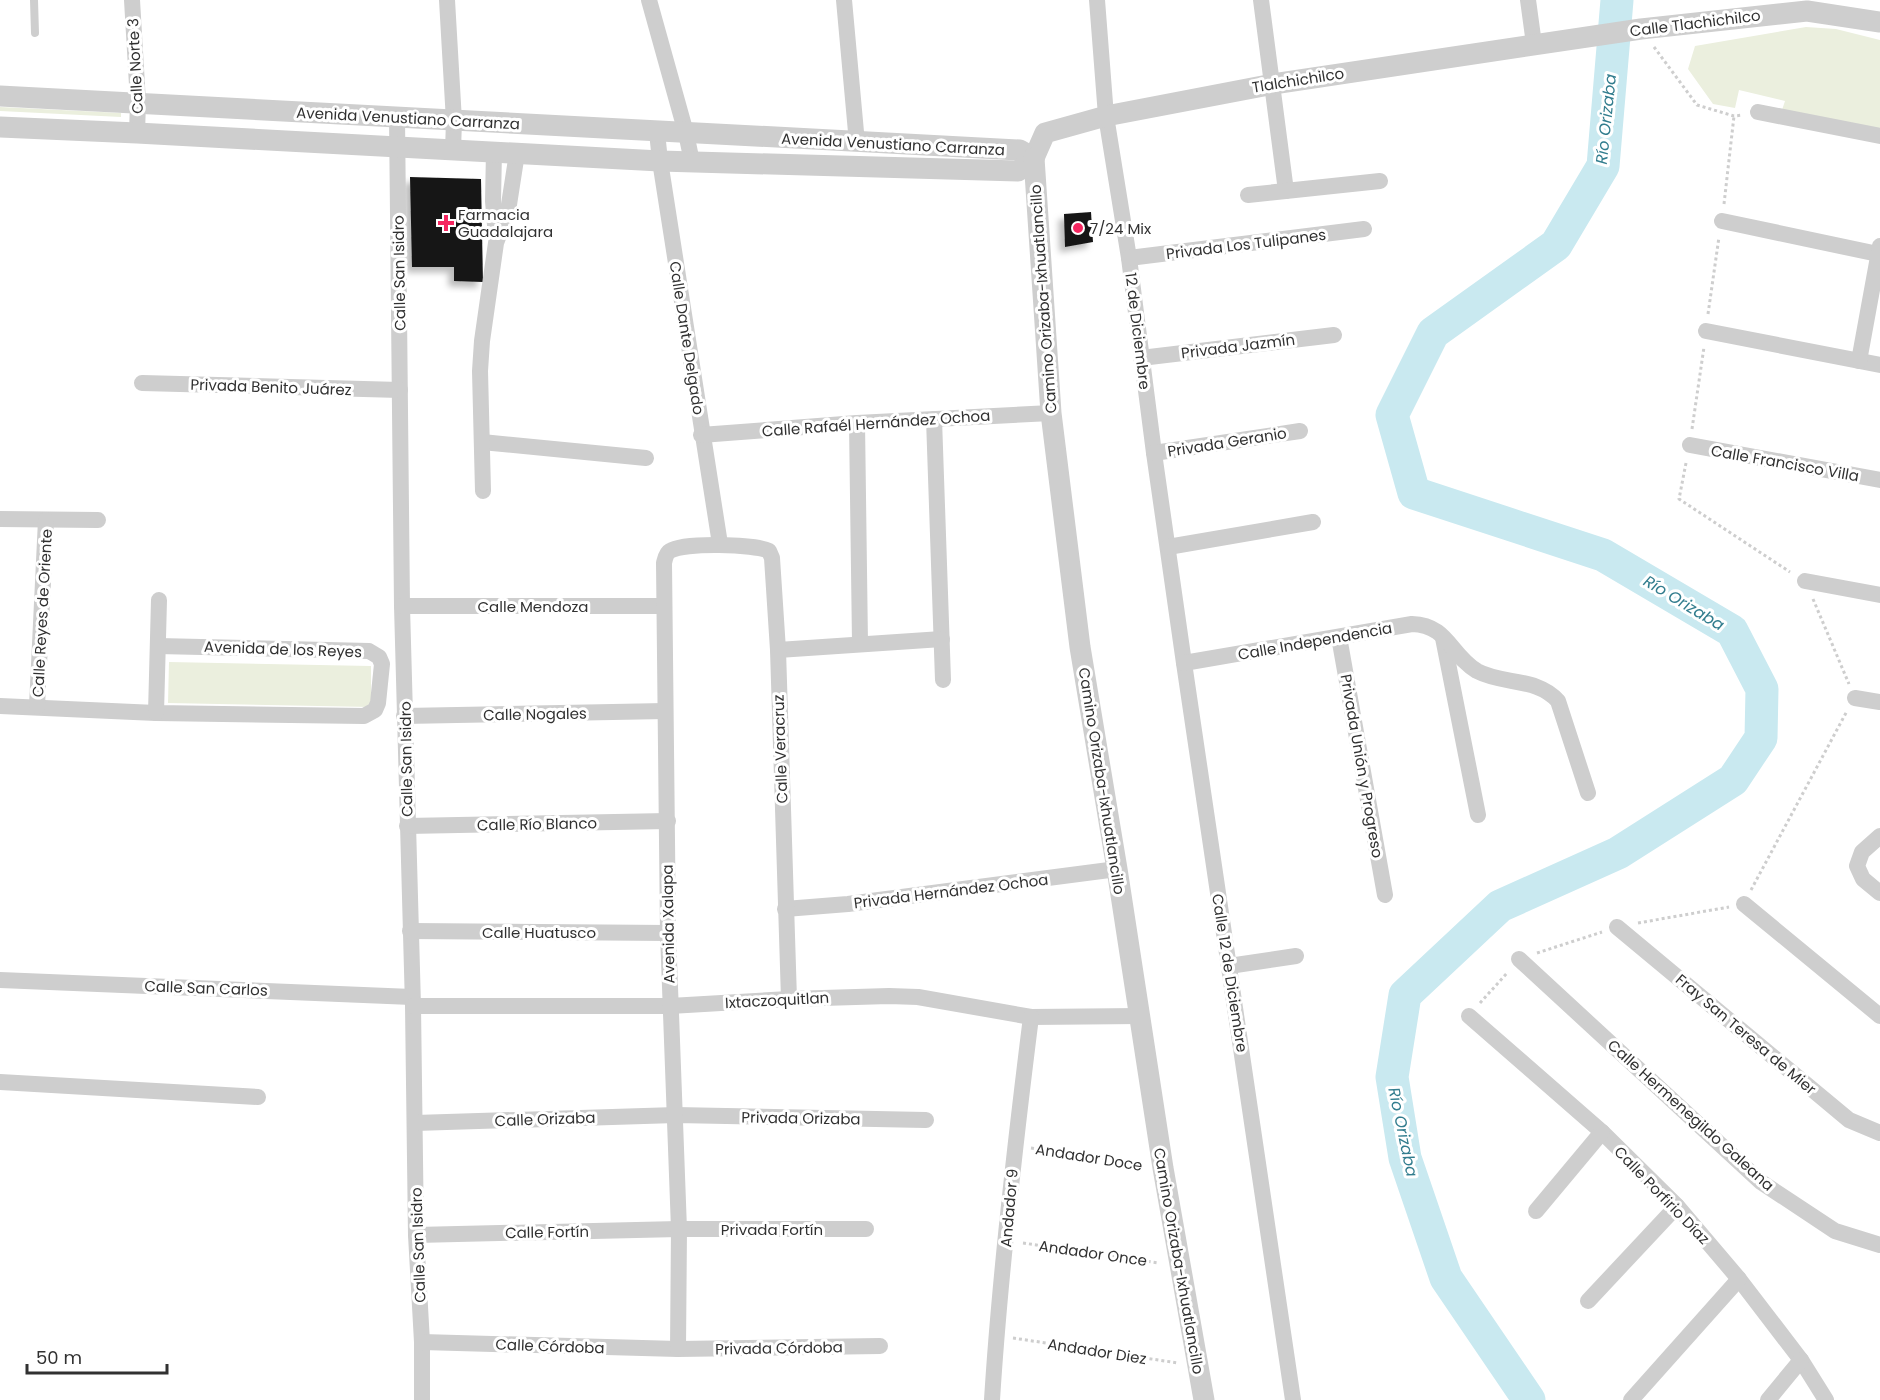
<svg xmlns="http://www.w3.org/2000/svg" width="1880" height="1400" viewBox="0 0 1880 1400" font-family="Poppins,sans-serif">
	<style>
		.green { fill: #ebefde }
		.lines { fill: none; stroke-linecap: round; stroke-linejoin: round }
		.river { stroke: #c9e9f0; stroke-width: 33 }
		.building { fill: #181818; filter: url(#shadow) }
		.path { stroke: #cecece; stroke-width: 3; stroke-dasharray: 3 3; stroke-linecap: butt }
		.service { stroke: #cecece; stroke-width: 8 }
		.minor { stroke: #cecece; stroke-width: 16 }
		.tertiary { stroke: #cecece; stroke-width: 21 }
		.poi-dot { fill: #f52660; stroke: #fff; stroke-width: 2 }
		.labels { text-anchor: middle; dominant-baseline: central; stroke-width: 6; stroke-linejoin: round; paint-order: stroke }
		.street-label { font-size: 15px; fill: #313131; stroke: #fff }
		.poi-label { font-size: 15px; fill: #313131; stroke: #fff; text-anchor: start }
		.water-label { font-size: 16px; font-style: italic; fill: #327d8e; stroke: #fff }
	</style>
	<defs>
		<filter id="shadow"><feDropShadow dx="-5.5" dy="5.5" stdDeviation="3" flood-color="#0004"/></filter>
	</defs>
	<rect width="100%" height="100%" fill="#fff"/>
	<g class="green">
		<path d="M1806,27l30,2 44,11v95l-99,-22 4,-12 -46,-11 -4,18 -22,-4 -25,-35 7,-23z"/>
		<path d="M0,107l121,6v4l-121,-6z"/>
		<path d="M169,662l202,4v41l-203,-4z"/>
	</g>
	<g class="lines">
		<path class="river" d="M1529,1400l-83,-122 -41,-120 -13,-81 13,-82 95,-89 118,-53 115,-73 28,-42 1,-49 -30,-58 -129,-76 -189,-62 -22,-78 41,-82 123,-88 47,-79 14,-166"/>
	</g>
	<g class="building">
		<path d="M410,177l71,2 2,103 -29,-1v-14h-42z"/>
		<path d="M1091,212l2,30 -28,5 -1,-33z"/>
	</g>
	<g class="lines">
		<g class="path">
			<path d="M1654,47l43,58 37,11 9,-1"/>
			<path d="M1724,204l10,-88"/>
			<path d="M1708,314l11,-77"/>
			<path d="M1692,429l12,-82"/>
			<path d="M1686,463l-7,36 111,73"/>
			<path d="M1813,599l36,85"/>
			<path d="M1751,890l96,-179"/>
			<path d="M1638,923l91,-16"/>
			<path d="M1537,953l65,-21"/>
			<path d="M1480,1003l28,-31"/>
			<path d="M1031,1148l112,17"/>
			<path d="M1023,1243l136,20"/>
			<path d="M1013,1338l165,25"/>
		</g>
		<path class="service" d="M34,0l1,33"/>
		<g class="minor">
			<path d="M132,0l6,102 -1,31"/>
			<path d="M447,0l7,121 -1,29"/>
			<path d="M649,0l37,133 6,29"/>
			<path d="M844,0l13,143"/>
			<path d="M1097,0l9,116 23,142 25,195 30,210 109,737"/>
			<path d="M1261,0l25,191"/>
			<path d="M1528,0l6,44"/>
			<path d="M1758,112l122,24"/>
			<path d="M397,117l5,489 11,400 3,229 6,107v58"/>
			<path d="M657,132l3,29 60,383"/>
			<path d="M494,151l-1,50 3,36"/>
			<path d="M1248,195l132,-14"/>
			<path d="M1722,221l156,33"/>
			<path d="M1129,258l235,-29"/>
			<path d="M1706,331l174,34"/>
			<path d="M1141,358l193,-23"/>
			<path d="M1859,361l21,-115"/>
			<path d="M142,383l258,7"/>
			<path d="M934,419l9,261"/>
			<path d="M857,423l3,220"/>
			<path d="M701,435l156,-12 194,-10"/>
			<path d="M482,442l164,16"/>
			<path d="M1690,445l190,35"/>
			<path d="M1154,453l146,-22"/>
			<path d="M483,491l-3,-120 2,-30 14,-98 12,-32 9,-58"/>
			<path d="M0,519l98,1"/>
			<path d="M1168,547l145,-25"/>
			<path d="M1805,581l75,14"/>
			<path d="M402,606h262"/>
			<path d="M1339,637l46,258"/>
			<path d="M1443,638l35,177"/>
			<path d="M778,650l164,-11"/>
			<path d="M1184,663l228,-39c36,1 38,31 65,47 26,14 60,6 81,30l30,92"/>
			<path d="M1855,698l25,4"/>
			<path d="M0,706l156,7 208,3 11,-6 3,-7 4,-39 -3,-7 -10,-6 -211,-5"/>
			<path d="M37,706l9,-186"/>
			<path d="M156,713l3,-113"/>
			<path d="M404,716l261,-5"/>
			<path d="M407,826l261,-5"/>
			<path d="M1880,836l-18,16 -5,14 6,13 17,14"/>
			<path d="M1744,904l136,112"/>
			<path d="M785,909l63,-5 269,-35"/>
			<path d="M1617,927l232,193 31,13"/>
			<path d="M410,931l258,2"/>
			<path d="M1519,959l242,223 74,49 45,14"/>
			<path d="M1229,966l67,-10"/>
			<path d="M0,980l412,17"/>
			<path d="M413,1006h257l119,-7 100,-3 29,1 113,20 109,-1"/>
			<path d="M1469,1016l133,116 75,74 62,73 62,81 25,40"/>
			<path d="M0,1082l258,15"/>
			<path d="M415,1123l261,-8 250,5"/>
			<path d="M1536,1211l66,-79"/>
			<path d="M416,1235l263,-6h187"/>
			<path d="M1588,1301l89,-95"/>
			<path d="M422,1342l256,7 202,-3"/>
			<path d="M678,1349l1,-120 -11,-296 -4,-370c1,-4 2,-10 6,-12 13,-9 85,-7 99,0l3,7 6,92 11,349"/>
			<path d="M992,1400c8,-128 23,-256 39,-383"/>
			<path d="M1631,1400l108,-121"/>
			<path d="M1768,1400l33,-40"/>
		</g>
		<g class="tertiary">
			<path d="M0,96l1020,54 14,8"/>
			<path d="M0,127l137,6 523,28 358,10 16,-13 11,-25 61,-17 167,-32 368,-55 166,-18 73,11"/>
			<path d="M1034,158l17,255 29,234 37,222 46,299 41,232"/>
		</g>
	</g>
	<g class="poi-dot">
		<path d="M443 214h6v6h6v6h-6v6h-6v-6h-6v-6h6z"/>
		<circle cx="1078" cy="228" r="6"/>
	</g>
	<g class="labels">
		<g class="street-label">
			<text transform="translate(1695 23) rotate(-7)">Calle Tlachichilco</text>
			<text transform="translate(135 66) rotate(-93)">Calle Norte 3</text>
			<text transform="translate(1298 80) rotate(-9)">Tlalchichilco</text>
			<text transform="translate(408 118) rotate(3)">Avenida Venustiano Carranza</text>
			<text transform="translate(893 144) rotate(3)">Avenida Venustiano Carranza</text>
			<text transform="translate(1246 244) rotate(-7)">Privada Los Tulipanes</text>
			<text transform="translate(399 273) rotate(-91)">Calle San Isidro</text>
			<text transform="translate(1043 299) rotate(-94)">Camino Orizaba-Ixhuatlancillo</text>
			<text transform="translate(1138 331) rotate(83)">12 de Diciembre</text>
			<text transform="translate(687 338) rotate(81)">Calle Dante Delgado</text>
			<text transform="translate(1238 346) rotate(-7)">Privada Jazmín</text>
			<text transform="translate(271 387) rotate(2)">Privada Benito Juárez</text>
			<text transform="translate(876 423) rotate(-4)">Calle Rafaél Hernández Ochoa</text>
			<text transform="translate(1227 442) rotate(-9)">Privada Geranio</text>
			<text transform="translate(1785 463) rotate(10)">Calle Francisco Villa</text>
			<text x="533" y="606">Calle Mendoza</text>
			<text transform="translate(42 613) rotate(-87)">Calle Reyes de Oriente</text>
			<text transform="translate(1315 641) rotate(-10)">Calle Independencia</text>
			<text transform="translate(283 649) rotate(2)">Avenida de los Reyes</text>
			<text transform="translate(535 714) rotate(-1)">Calle Nogales</text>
			<text transform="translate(780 749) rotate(-92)">Calle Veracruz</text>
			<text transform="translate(406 759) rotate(-91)">Calle San Isidro</text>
			<text transform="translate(1362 766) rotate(80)">Privada Unión y Progreso</text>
			<text transform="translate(1102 781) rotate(81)">Camino Orizaba-Ixhuatlancillo</text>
			<text transform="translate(537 824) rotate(-1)">Calle Río Blanco</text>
			<text transform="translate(951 891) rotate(-7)">Privada Hernández Ochoa</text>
			<text transform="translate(668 924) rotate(-91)">Avenida Xalapa</text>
			<text x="539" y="932">Calle Huatusco</text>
			<text transform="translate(1230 973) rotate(81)">Calle 12 de Diciembre</text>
			<text transform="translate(206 988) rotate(2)">Calle San Carlos</text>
			<text transform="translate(777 1000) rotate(-3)">Ixtaczoquitlan</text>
			<text transform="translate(1746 1034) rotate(40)">Fray San Teresa de Mier</text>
			<text transform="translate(1691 1115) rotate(42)">Calle Hermenegildo Galeana</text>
			<text transform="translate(801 1118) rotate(1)">Privada Orizaba</text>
			<text transform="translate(545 1119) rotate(-2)">Calle Orizaba</text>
			<text transform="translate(1089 1157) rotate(9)">Andador Doce</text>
			<text transform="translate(1662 1195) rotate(46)">Calle Porfirio Díaz</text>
			<text transform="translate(1009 1208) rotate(-85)">Andador 9</text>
			<text x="772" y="1229">Privada Fortín</text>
			<text transform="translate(547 1232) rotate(-1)">Calle Fortín</text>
			<text transform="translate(418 1245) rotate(-92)">Calle San Isidro</text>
			<text transform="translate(1093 1253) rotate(8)">Andador Once</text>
			<text transform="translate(1179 1261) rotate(80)">Camino Orizaba-Ixhuatlancillo</text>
			<text transform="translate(550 1346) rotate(2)">Calle Córdoba</text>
			<text transform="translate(779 1348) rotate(-1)">Privada Córdoba</text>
			<text transform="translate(1097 1351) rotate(9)">Andador Diez</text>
		</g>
		<g class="poi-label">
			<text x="458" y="214">Farmacia<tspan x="458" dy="17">Guadalajara</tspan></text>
			<text x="1090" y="228">7/24 Mix</text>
		</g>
		<g class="water-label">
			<text transform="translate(1606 119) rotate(-84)">Río Orizaba</text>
			<text transform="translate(1684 603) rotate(31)">Río Orizaba</text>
			<text transform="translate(1403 1132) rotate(78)">Río Orizaba</text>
		</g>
	</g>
	<path d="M27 1364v9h140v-9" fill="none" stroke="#313131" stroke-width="3"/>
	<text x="36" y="1364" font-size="18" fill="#313131" stroke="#ffffff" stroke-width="4.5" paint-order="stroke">50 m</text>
</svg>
